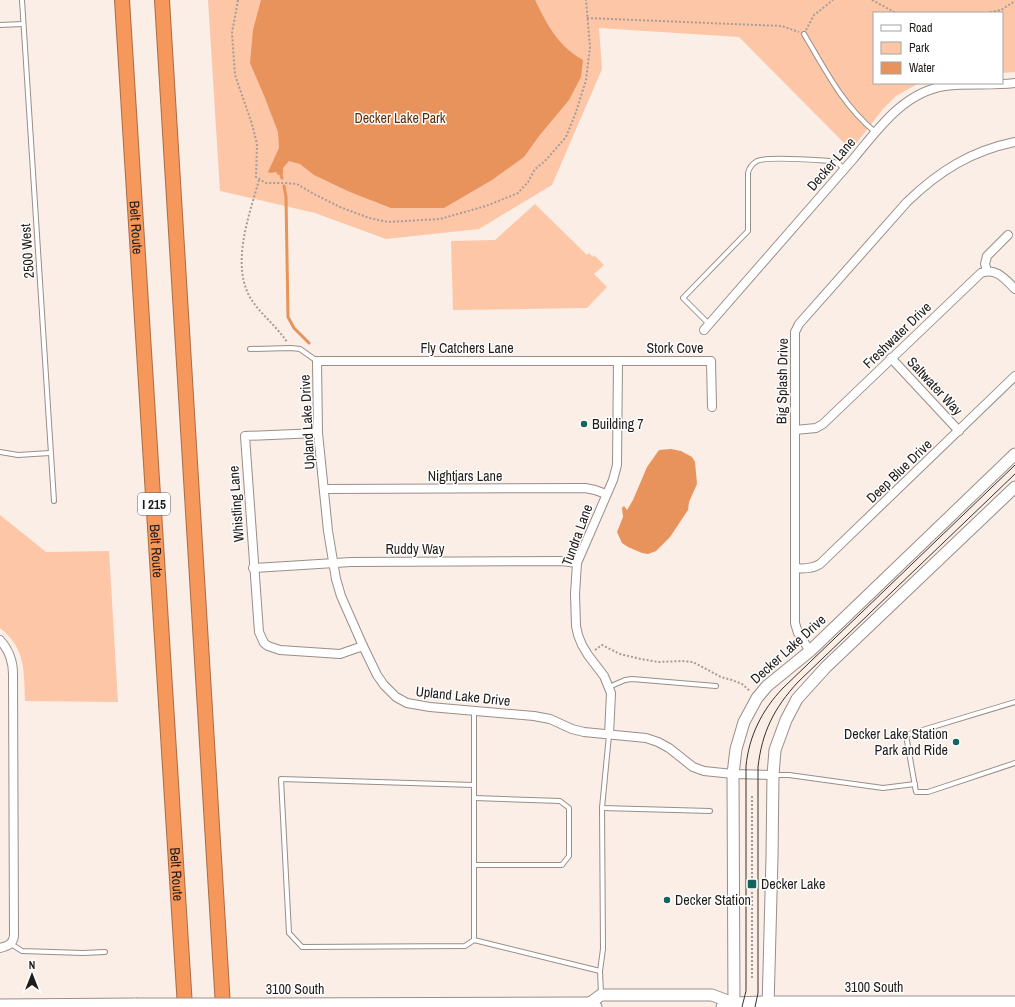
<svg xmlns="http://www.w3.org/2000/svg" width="1015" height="1007" viewBox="0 0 1015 1007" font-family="'Archivo Narrow',sans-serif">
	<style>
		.green { fill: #fdc6a7 }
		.water { fill: #e8925c }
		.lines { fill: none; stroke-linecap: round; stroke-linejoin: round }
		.stream { stroke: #e8925c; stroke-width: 3 }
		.lane-casing { stroke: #998e88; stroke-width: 6 }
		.street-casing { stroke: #998e88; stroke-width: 10 }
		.secondary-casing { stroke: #998e88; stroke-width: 13 }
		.highway-casing { stroke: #ab6c44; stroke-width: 16 }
		.path { stroke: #a69d98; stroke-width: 2; stroke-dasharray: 2 2; stroke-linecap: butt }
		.lane { stroke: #fff; stroke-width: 4 }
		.street { stroke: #fff; stroke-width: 8 }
		.secondary { stroke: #fff; stroke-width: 11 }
		.highway { stroke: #f6975b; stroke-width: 14 }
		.tram { stroke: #373230; stroke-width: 1 }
		.secondary-bridge-casing { stroke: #998e88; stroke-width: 13; stroke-linecap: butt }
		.secondary-bridge { stroke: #fff; stroke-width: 11 }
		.poi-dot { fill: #15635f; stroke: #fff; stroke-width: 1.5 }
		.labels { text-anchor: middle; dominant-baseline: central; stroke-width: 3; stroke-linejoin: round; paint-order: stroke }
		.shield { fill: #fff; stroke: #625f5e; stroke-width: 1 }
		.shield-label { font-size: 13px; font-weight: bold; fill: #1f1b19 }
		.park-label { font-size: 14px; fill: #632c01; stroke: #fff }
		.street-label { font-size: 14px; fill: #1f1b19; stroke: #fff }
		.poi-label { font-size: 14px; fill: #1f1b19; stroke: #fff; text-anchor: start }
	</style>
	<rect width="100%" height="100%" fill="#faeee7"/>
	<g class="green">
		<path d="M208,0h807v72l-13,1v-60h-128v70h45l-23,13 -13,13 -32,41 -112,-113 -140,-9 3,41 -50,116 -73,44 -93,10 -71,-26 -95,-22z"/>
		<path d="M535,204l52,51 2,-2 4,4 1,-2 10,10 -10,9 13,13 -20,21 -134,2 -2,-69 44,-1z"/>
		<path d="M0,515l46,37 63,-1 9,151 -93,-1c-1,-29 1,-53 -25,-73z"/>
	</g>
	<g class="water">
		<path d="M261,0h274c13,26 22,45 48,60l-2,17 -12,23 -30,36 -15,21 -32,23 -48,28h-53l-41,-16 -36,-17 -14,-11 -11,-3 -6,7v6l-5,1 -2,-3 -6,1 -2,-1 11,-24 -1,-16 -13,-34 -15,-35 3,-33z"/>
		<path d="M671,449l10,2 11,6 3,5 2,22 -8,18 -1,8 -18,27 -14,14 -8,3 -6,-1 -14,-6 -6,-4 -5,-11 6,-15 -1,-9 2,-2 3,4 6,-10 14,-33 12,-17z"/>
	</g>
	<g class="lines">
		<g class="stream">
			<path d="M281,175l1,3"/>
			<path d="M284,186l2,11 2,120 6,11 15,15"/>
		</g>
		<defs>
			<g id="lane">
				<path d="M22,0l32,501"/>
				<path d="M0,25l23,-1"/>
				<path d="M804,34c22,37 38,70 71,98"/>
				<path d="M709,324l-26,-26 65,-67v-58c1,-5 4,-9 9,-12 11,-5 57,-1 72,0l9,2 6,6"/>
				<path d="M250,349l41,-1 9,1 17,12"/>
				<path d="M0,452l18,3 32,-2"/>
				<path d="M609,687l16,-7 7,-1 84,7"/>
				<path d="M1015,702l-109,33 10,57h12l87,-29"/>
				<path d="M474,712v228l126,31"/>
				<path d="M774,775h15l94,13 32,-4"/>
				<path d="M474,785l-193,-6 8,154 13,14 163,-1 9,-6"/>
				<path d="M474,798l86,3 9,7v48l-7,9h-88"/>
				<path d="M602,808l108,3"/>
				<path d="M11,944l11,7 61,2 22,-1"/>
				<path d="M601,994l-1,-23 3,-22 -1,-141 7,-73"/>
			</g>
			<g id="street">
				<path d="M987,271l-2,-7 2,-8 21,-21"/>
				<path d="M704,330l150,-172c24,-29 50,-66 91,-72 23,-3 47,0 70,-3"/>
				<path d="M891,358l68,73"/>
				<path d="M712,407l-1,-46h-394l1,72 10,98 8,48 5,17 22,50 14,29 7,10 12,12 11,6 23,4 104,9 16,3 22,10 12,3 62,6 12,4 11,6 24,19 11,4 29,3 40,1"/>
				<path d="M795,430l21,-2 7,-4 158,-151c15,-6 24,6 34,16"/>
				<path d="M318,433l-73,3 14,196 5,11 4,3 12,4 60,4 23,-8"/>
				<path d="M324,489l261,-1 10,2 11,4"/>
				<path d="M253,568l98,-6 210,-1 16,2"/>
				<path d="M795,568c9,1 17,1 25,-4l195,-188"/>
				<path d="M0,640c9,10 13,21 13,34l1,262c-1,8 -6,10 -14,12"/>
				<path d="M810,651l-12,-18 -3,-10v-291l4,-8 108,-122c32,-31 64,-51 108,-60"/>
				<path d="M609,735l2,-42 -7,-17 -16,-21 -6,-10 -4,-10 -2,-9 -1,-32 2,-31 36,-83 4,-15 1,-104"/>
			</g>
			<g id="secondary">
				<path d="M590,1003l11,-8h111l21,8"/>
				<path d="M276,1004l314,-1 6,4"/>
				<path d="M0,1005l136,-1"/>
				<path d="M722,1007l11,-4 35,-1h247"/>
				<path d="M734,1007l-1,-233 3,-25 8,-27 13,-24 10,-12 43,-35 205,-197"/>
				<path d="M768,1007l4,-150 1,-82 2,-25 11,-30 11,-21 29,-32 189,-180"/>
			</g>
			<g id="highway">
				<path id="s1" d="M122,0l63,1007"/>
				<path d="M162,0l61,1007"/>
			</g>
		</defs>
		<use href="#lane" class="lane-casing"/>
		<use href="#street" class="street-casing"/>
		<use href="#secondary" class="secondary-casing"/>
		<use href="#highway" class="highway-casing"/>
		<g class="path">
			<path d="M238,0l-6,33 3,42 17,49 5,20 -1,33 10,6h20l11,1 17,10 26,13 29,11 19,4 52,-3 46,-13 32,-13 10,-11 7,-13 10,-8 21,-24 10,-25 10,-32 4,-33 -4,-47"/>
			<path d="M872,0l24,13"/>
			<path d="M986,13l15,-3 14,-9"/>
			<path d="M587,18l195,8 17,6"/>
			<path d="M806,30l8,-15 19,-15"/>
			<path d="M259,180c-10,36 -30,88 -6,122 10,14 24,25 34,40"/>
			<path d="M595,650l7,-5 18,9 21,5 17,3 24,-1 11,1 28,15 11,3 10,4 8,7"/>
			<path d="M752,796v182"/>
		</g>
		<use href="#lane" class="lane"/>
		<use href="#street" class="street"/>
		<use href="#secondary" class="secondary"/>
		<use href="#highway" class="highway"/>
		<g class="tram">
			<path d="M742,1007l4,-16v-225c3,-30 16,-56 37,-78l232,-223"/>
			<path d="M755,1007l3,-14v-226c4,-35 16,-59 40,-85l217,-208"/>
		</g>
		<defs>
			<path id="secondary-bridge" d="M136,1004h140"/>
		</defs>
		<use href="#secondary-bridge" class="secondary-bridge-casing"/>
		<use href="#secondary-bridge" class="secondary-bridge"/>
	</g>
	<g class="poi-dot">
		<circle cx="584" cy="424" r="4"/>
		<circle cx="956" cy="742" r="4"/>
		<rect x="747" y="879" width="10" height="10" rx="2"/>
		<circle cx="667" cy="900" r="4"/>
	</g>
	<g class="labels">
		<rect class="shield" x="138" y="493" width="32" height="22" rx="3"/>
		<g class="shield-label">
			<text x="154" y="504">I 215</text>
		</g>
		<g class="park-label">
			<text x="400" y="118">Decker Lake Park</text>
		</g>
		<g class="street-label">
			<text transform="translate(831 164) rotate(-49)">Decker Lane</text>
			<text stroke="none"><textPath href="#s1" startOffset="228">Belt Route</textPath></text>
			<text transform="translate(27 251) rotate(-94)">2500 West</text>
			<text transform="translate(897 335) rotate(-44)">Freshwater Drive</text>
			<text x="467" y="348">Fly Catchers Lane</text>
			<text x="675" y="348">Stork Cove</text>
			<text transform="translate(782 381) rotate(-89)">Big Splash Drive</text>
			<text transform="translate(935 386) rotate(47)">Saltwater Way</text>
			<text transform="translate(307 422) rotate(-93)">Upland Lake Drive</text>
			<text transform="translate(899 471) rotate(-44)">Deep Blue Drive</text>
			<text x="465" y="476">Nightjars Lane</text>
			<text transform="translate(236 504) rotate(-94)">Whistling Lane</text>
			<text transform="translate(577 535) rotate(-70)">Tundra Lane</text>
			<text x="415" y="549">Ruddy Way</text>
			<text stroke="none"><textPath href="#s1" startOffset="552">Belt Route</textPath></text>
			<text transform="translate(788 649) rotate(-42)">Decker Lake Drive</text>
			<text transform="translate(463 696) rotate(6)">Upland Lake Drive</text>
			<text stroke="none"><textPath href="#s1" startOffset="876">Belt Route</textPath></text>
			<text x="874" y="987">3100 South</text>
			<text x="295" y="989">3100 South</text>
		</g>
		<g class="poi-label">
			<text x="592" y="424">Building 7</text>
			<text x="948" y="734" text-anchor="end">Decker Lake Station<tspan x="948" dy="16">Park and Ride</tspan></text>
			<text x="761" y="884">Decker Lake</text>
			<text x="675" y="900">Decker Station</text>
		</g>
	</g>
	<rect x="873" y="12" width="130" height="72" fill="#ffffff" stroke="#a5a4a3"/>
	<rect x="881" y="25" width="20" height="6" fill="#ffffff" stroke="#a5a4a3"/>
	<text x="909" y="32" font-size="12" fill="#1f1b19">Road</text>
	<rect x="881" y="42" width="20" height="12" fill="#fdc6a7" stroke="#a5a4a3"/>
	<text x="909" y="52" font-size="12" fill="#1f1b19">Park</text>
	<rect x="881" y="62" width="20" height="12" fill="#e8925c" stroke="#a5a4a3"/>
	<text x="909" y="72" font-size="12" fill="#1f1b19">Water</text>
	<g transform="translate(32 975)" stroke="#ffffff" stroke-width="3" paint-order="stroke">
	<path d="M0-3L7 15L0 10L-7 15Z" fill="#1f1b19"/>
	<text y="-6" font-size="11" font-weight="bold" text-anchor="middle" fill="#1f1b19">N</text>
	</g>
</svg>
